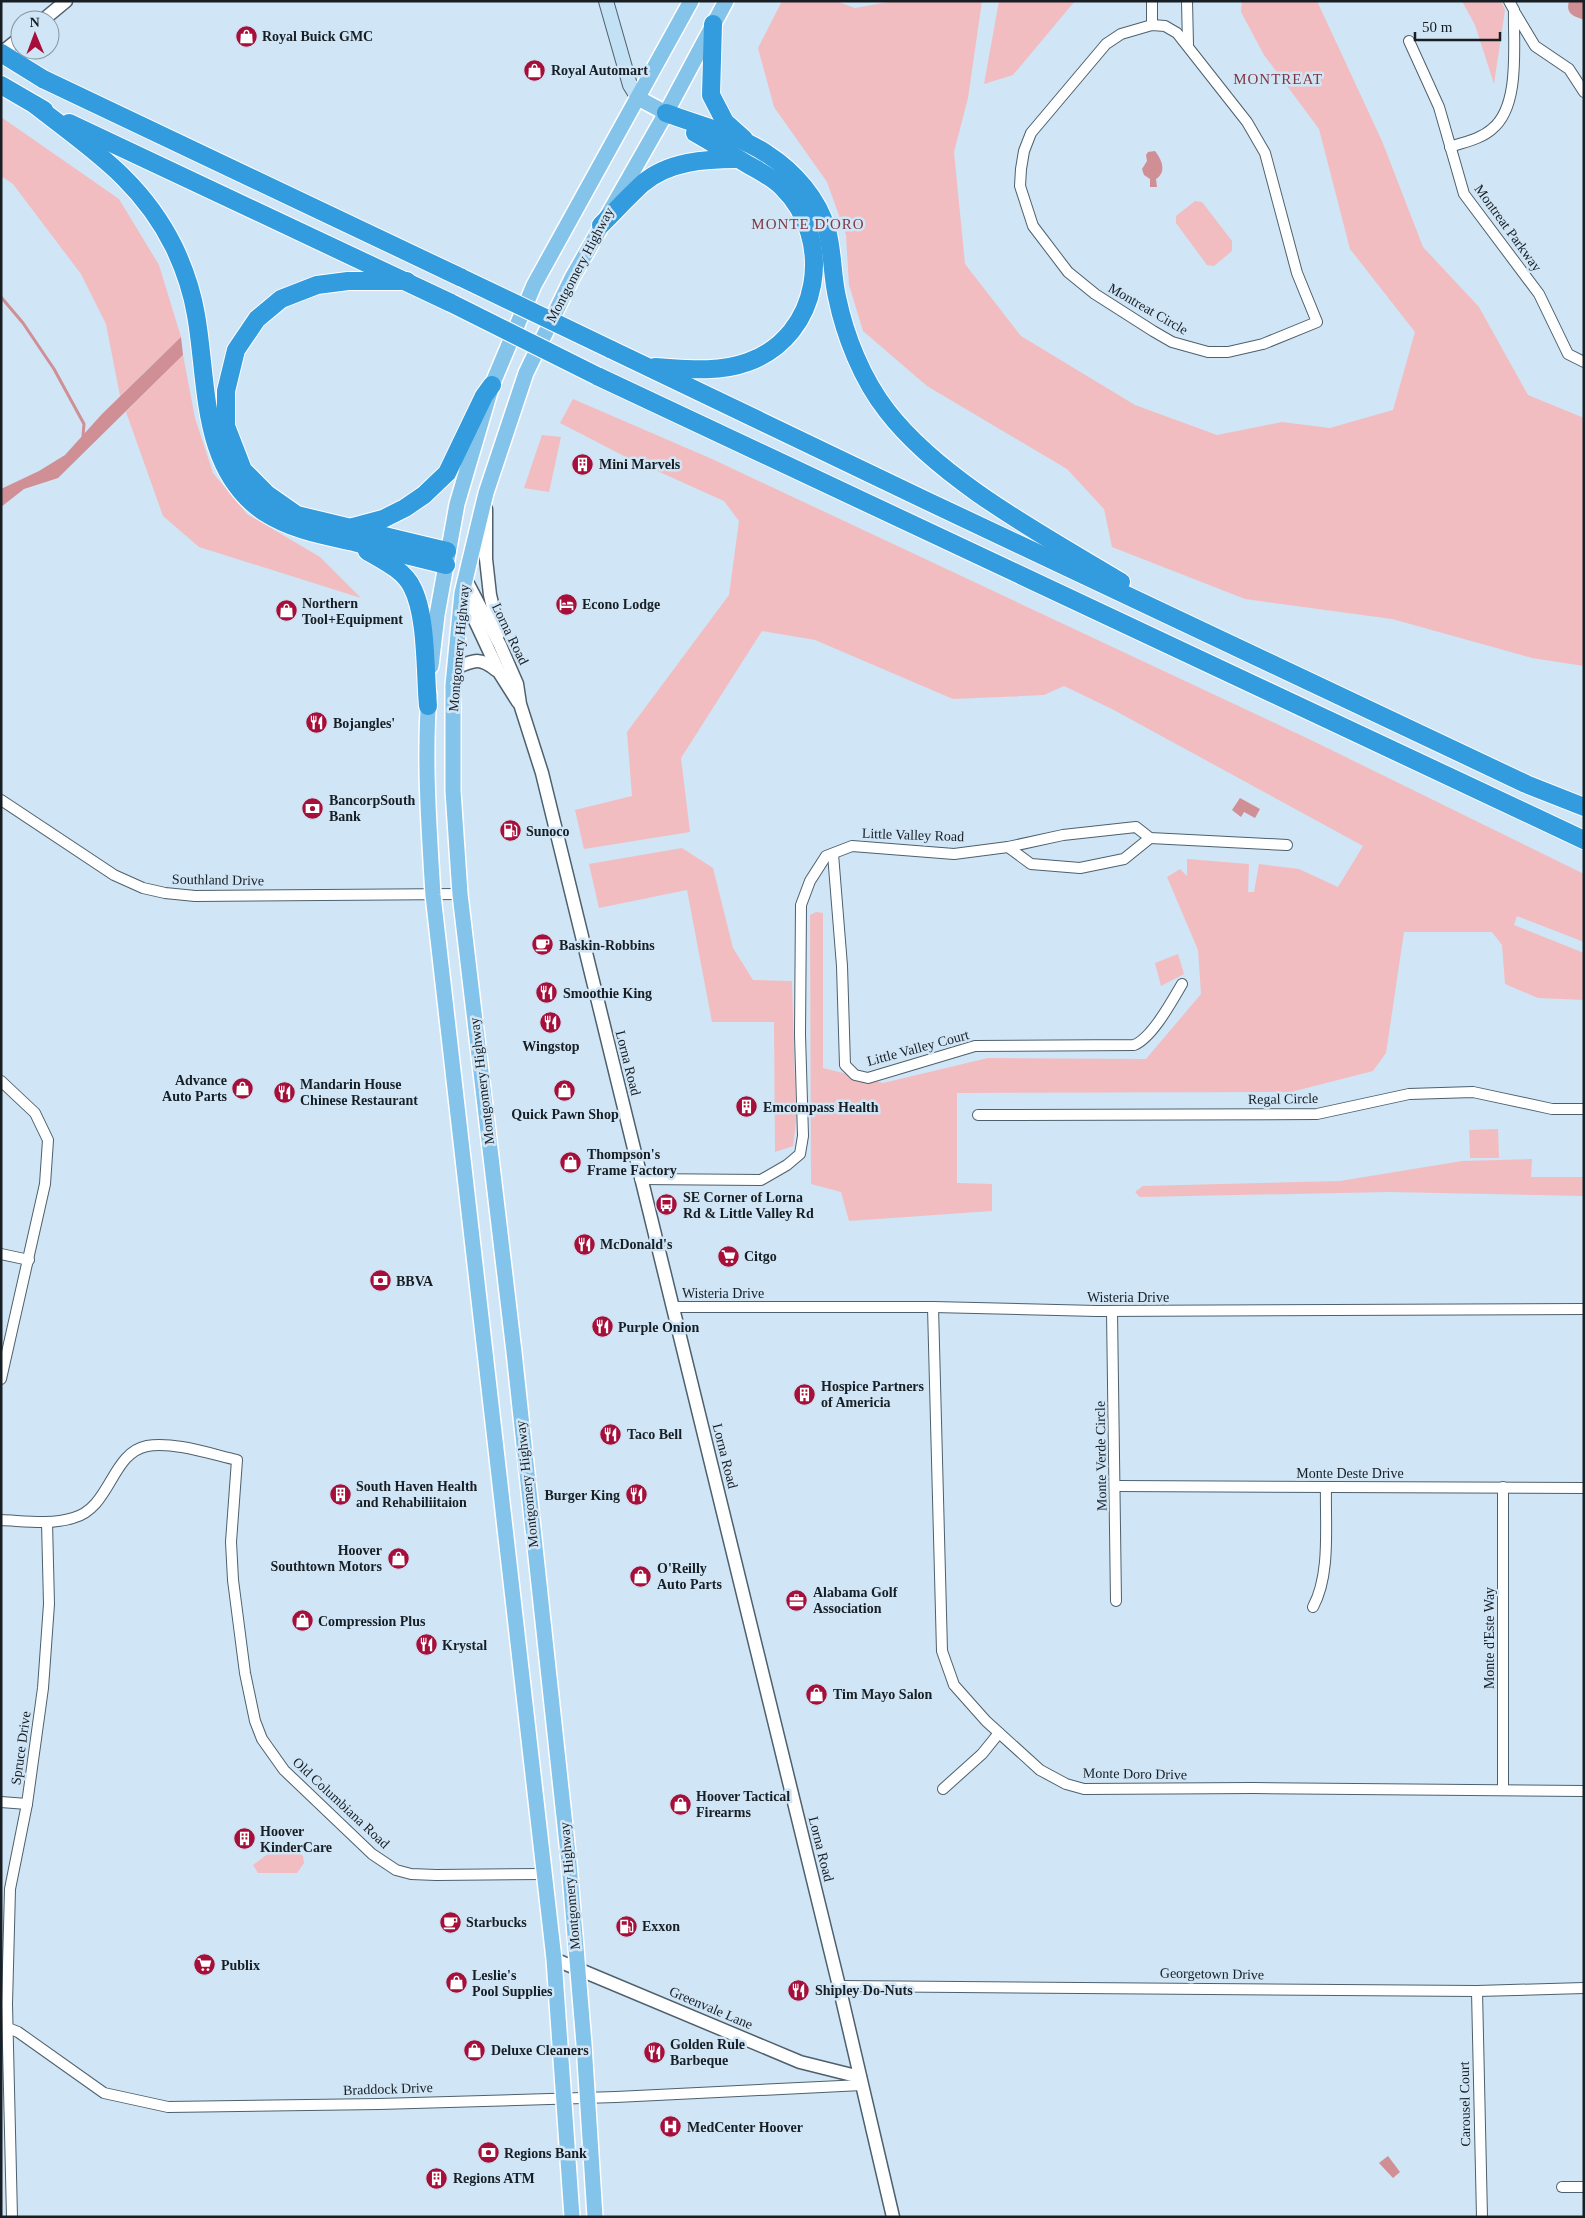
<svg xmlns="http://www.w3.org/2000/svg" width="1585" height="2218" viewBox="0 0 1585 2218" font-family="'Times New Roman',serif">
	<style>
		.green { fill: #f2bdc0 }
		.water { fill: #cf8f94 }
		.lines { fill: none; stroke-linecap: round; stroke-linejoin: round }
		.stream { stroke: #cf8f94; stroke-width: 3 }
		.minor-casing { stroke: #4e606d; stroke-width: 12 }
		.tertiary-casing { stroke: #4e606d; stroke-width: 15 }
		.secondary-casing { stroke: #4e606d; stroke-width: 16 }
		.primary-casing { stroke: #fff; stroke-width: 18 }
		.motorway-casing { stroke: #fff; stroke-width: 20 }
		.minor { stroke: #fff; stroke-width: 10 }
		.tertiary { stroke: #fff; stroke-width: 12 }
		.secondary { stroke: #c2e1f5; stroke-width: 14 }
		.primary { stroke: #84c4eb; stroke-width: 15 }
		.motorway { stroke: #329cde; stroke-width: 18 }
		.motorway-bridge-casing { stroke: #fff; stroke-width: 20; stroke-linecap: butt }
		.motorway-bridge { stroke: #329cde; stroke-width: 18 }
		.labels { text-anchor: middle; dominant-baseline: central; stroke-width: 5; stroke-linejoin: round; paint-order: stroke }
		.poi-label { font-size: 14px; font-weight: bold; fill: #171e24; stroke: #d0e5f5; text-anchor: start }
		.street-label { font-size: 14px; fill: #171e24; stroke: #d0e5f5 }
		.neighbourhood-label { font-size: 15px; letter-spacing: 1px; fill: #7f3741; stroke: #d0e5f5 }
	</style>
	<rect width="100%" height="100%" fill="#d0e5f5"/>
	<g class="green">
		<path d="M782,1h54l19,7 39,-7h88l-14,97 -14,54 11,112 56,72 114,69 82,30 65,-13 48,6 63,-18 22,-78 -65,-83 -31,-120 -55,-74 -23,-43 1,-11h75l65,140 41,106 56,60 49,88 56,23v248l-52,-8 -140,-39 -147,-20 -133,-52 -8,-38 -37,-40 -140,-83 -64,-55 -14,-46 -3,-50 -19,-53 -53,-75 -16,-59z"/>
		<path d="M999,1h76l-62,74 -29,9z"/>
		<path d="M1462,1h39l4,9 -11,74 -19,-59z"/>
		<path d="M1,117l118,82 40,66 22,72 -61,59 -14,-72 -25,-50 -68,-90 -12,-8z"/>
		<path d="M1195,201l7,1 30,39v10l-18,15 -7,-1 -31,-42v-7z"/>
		<path d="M183,355l12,63 18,55 34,41 73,43 41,41 -162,-51 -36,-31 -37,-104z"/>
		<path d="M573,399l139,60 601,282 271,133v68l-67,-26 -3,9 70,28v47l-46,-2 -33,-14 -3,-39 -10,-13h-88l-18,121 -13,18 -82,21 -334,1v90l35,1v27l-143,10 -8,-29 -30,-8 -1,-269 6,-3 7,1v155l60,15 105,-25 158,1 55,-65 -3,-44 -31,-73 13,-8 7,7v-17l62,5 -1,28h6l5,-28 40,5 39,18 25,-41 -251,-137 -48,-23 -20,9 -91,4 -138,-59 -53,-9 -81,127 9,74 -106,17 -9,-39 57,-14 -5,-64 102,-137 10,-74 -15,-20 -100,-45 -64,-33z"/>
		<path d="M542,435l19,2 -12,55 -25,-4z"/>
		<path d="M682,848l31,20 20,80 20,32 39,1 4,140 -3,25 -18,6 -1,-130h-62l-25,-132 -88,18 -10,-44z"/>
		<path d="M1178,954l6,20 -23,12 -6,-23z"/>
		<path d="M1498,1129l1,29h-29l-1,-28z"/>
		<path d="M1532,1159l-1,18h53v19l-195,-4 -249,5 -5,-5 8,-6 197,-5 122,-20z"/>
		<path d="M288,1843l15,13 1,7 -7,10h-39l-5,-8 20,-15 2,2z"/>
	</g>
	<g class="water">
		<path d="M1569,1h15v19c-9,-4 -19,-5 -15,-19z"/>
		<path d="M1155,151c7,9 12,21 1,28l1,8h-7v-8l-6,-4 -2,-6 5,-8 -1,-6 2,-3z"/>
		<path d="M181,337l2,18 -125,123 -34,11 -23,18v-18l38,-18 26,-16 37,-41z"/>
		<path d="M1240,798l20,11 -5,9 -11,-6 -3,5 -9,-7z"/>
		<path d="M1388,2156l12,16 -7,6 -14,-15z"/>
	</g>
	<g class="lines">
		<path class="stream" d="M1,297l22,26 31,46 30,55 -1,12"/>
		<defs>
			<g id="minor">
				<path d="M1152,1v24"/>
				<path d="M1187,1l1,44"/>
				<path d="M1514,11l21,35 34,23 15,23"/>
				<path d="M1152,25l13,1 12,7 70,89 18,31 32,120 20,49 -54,22 -35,8h-20l-36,-10 -19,-11 -58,-37 -27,-22 -35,-46 -13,-40 1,-17 3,-18 7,-18 75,-89 15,-10z"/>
				<path d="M1409,41l30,66 25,87 75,100 29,60 16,8"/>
				<path d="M1450,147c14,-5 31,-8 42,-18 29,-23 21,-86 22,-119l-5,-9"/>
				<path d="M1,800l113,75 29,13 22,5 30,3 265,-2"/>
				<path d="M1008,847l23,17 49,4 44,-9 26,-21"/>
				<path d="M833,854l9,112 3,99 10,10 13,3 107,-32 159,-1c18,-7 38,-44 48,-61"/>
				<path d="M1,1081l34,32 13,27 -3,44 -44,195"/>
				<path d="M978,1115l339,-1 92,-20 64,-2 79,17h32"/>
				<path d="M640,1179l121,1 26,-15 13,-11 3,-18 -3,-101 1,-130 9,-24 16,-25 26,-10 102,8 54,-7 55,-12 73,-8 14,11 137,7"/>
				<path d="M1,1254l28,6"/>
				<path d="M672,1307h261l164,4 487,-2"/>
				<path d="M933,1307l9,344 12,34 32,36 54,49 26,14 18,5 169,-1 331,3"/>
				<path d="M1112,1311l4,290"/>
				<path d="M1115,1486l469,2"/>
				<path d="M1,1520c24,1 49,5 72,-2 38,-10 38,-65 74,-72 25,-5 64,8 90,14l-6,82 2,38 12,93 10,48 7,18 22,31 88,84 24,16 15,4 25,1 108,-1"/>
				<path d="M1313,1607c18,-33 12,-83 13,-120"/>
				<path d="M943,1789l39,-35 17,-21"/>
				<path d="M1503,1790v-303"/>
				<path d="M1,1802l26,2"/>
				<path d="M839,1986l638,5 107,-3"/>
				<path d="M1477,1991l5,226"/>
				<path d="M8,2028l10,4 86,61 64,14 211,-3 237,-7 246,-12"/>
				<path d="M1562,2187h22"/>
				<path d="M12,2217l-5,-213 3,-115 17,-85 16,-116 6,-84 -2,-82"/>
			</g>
			<g id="tertiary">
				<path d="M43,20l23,-19"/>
				<path d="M1,53l19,-15"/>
				<path d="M486,509v50l4,36 9,38"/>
				<path d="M466,580l34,65 17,39 3,20 22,69 297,1213 54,231"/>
				<path d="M462,593l37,79 19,30"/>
				<path d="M456,668c18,-8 24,-11 40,2"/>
				<path d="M554,1959l246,103 60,15"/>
			</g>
			<path id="secondary" d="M606,1l24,84 8,13"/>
			<g id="primary">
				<path d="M638,98l28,15"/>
				<path d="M431,666l6,-51 20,-111 35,-119 42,-100 157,-284"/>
				<path d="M429,694c-5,67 0,134 4,201l121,1064 18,258"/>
				<path d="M595,2217l-11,-173 -15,-181 -55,-511 -54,-458 -7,-103v-106l9,-92 24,-100 40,-120 46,-95 94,-165 60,-112"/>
			</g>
			<g id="motorway">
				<path d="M713,24l-2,71 14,27 19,17"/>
				<path d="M43,79l419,199"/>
				<path d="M1,85l43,25"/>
				<path d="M35,105c56,44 106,75 139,142 10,21 18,44 22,68 12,67 4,154 68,197 28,18 58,23 90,30 30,8 61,15 92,23"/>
				<path d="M666,113c32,12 73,22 101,41 27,17 51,45 60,76 6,22 5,45 10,67 8,39 25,82 50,114 54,70 158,125 234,171"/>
				<path d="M69,123l382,180"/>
				<path d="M601,225c14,-14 27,-28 41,-41 26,-23 64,-25 96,-25"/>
				<path d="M407,281h-59l-31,4 -36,14 -24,20 -21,31 -10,41v35l17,44 24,24 30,21 150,36"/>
				<path d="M610,349l317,152 599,283 58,23"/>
				<path d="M655,367c31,2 63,6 93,-5 73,-26 87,-123 34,-175 -10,-10 -23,-16 -35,-23 -17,-10 -34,-21 -52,-31"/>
				<path d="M597,376l987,464"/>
				<path d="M353,527l30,-8 22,-11 19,-13 23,-22 37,-77 8,-11"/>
				<path d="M367,551c15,9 37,19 45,36 15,28 13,86 16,119"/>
			</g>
		</defs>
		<use href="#minor" class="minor-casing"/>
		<use href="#tertiary" class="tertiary-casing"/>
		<use href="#secondary" class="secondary-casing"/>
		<use href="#primary" class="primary-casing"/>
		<use href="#motorway" class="motorway-casing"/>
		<use href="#minor" class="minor"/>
		<use href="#tertiary" class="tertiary"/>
		<use href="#secondary" class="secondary"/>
		<use href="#primary" class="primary"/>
		<use href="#motorway" class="motorway"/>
		<defs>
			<g id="motorway-bridge">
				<path d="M1,53l42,26"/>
				<path d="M462,278l148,71"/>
				<path d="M451,303l146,73"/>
			</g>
		</defs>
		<use href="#motorway-bridge" class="motorway-bridge-casing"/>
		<use href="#motorway-bridge" class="motorway-bridge"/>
	</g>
	<defs>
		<symbol id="shop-disc" viewBox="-11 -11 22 22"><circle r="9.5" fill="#a70f3b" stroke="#d0e5f5"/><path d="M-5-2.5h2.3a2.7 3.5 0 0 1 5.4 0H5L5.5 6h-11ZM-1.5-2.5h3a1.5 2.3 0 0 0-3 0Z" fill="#fff"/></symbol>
		<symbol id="building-disc" viewBox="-11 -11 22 22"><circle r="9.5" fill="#a70f3b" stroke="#d0e5f5"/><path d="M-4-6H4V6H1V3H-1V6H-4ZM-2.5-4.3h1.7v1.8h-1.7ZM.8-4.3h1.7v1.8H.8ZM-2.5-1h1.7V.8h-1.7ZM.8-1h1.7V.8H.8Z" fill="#fff"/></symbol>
		<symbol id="hotel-disc" viewBox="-11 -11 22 22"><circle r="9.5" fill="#a70f3b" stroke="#d0e5f5"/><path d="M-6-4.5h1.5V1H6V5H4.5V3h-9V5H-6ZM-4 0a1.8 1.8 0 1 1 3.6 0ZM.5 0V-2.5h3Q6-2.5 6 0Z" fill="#fff"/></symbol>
		<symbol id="restaurant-disc" viewBox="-11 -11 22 22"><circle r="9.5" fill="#a70f3b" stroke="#d0e5f5"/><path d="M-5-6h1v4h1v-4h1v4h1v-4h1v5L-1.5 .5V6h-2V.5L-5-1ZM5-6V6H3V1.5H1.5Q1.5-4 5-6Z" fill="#fff"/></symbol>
		<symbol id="bank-disc" viewBox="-11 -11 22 22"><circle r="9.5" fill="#a70f3b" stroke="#d0e5f5"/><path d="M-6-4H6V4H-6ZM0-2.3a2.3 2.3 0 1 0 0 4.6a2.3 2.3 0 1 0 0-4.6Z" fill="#fff"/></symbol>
		<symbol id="fuel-disc" viewBox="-11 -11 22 22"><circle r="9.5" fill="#a70f3b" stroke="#d0e5f5"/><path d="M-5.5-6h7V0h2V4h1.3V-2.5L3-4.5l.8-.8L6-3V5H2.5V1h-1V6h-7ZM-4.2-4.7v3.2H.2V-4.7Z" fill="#fff"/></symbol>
		<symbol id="cafe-disc" viewBox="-11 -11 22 22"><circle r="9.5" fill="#a70f3b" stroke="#d0e5f5"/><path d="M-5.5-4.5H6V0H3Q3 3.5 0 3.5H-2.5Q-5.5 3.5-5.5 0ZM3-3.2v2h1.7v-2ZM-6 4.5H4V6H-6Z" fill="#fff"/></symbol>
		<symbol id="bus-disc" viewBox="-11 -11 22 22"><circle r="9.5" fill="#a70f3b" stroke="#d0e5f5"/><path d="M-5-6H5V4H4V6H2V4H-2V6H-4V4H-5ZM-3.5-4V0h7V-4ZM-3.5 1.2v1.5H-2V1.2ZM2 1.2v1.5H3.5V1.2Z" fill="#fff"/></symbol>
		<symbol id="supermarket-disc" viewBox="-11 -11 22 22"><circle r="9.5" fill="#a70f3b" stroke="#d0e5f5"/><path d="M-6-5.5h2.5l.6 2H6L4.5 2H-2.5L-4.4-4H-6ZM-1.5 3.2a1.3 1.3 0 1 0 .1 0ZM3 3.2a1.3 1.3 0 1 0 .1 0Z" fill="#fff"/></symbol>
		<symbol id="office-disc" viewBox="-11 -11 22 22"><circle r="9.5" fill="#a70f3b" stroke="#d0e5f5"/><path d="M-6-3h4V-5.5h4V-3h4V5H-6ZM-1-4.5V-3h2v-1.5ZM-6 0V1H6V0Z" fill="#fff"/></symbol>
		<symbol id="hospital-disc" viewBox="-11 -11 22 22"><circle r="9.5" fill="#a70f3b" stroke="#d0e5f5"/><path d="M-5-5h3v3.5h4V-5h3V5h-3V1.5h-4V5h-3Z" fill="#fff"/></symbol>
	</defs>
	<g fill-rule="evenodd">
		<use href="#shop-disc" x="234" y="24" width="25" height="25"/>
		<use href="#shop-disc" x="522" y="58" width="25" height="25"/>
		<use href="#building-disc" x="570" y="452" width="25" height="25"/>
		<use href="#hotel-disc" x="554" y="592" width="25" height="25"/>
		<use href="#shop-disc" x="274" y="598" width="25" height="25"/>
		<use href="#restaurant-disc" x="304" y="710" width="25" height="25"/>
		<use href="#bank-disc" x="300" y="796" width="25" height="25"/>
		<use href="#fuel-disc" x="498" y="818" width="25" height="25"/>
		<use href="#cafe-disc" x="530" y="932" width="25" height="25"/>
		<use href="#restaurant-disc" x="534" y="980" width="25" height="25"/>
		<use href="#restaurant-disc" x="538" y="1010" width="25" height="25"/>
		<use href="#shop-disc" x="230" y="1076" width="25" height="25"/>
		<use href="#shop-disc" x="552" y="1078" width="25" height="25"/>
		<use href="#restaurant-disc" x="272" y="1080" width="25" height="25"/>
		<use href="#building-disc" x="734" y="1094" width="25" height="25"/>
		<use href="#shop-disc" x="558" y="1150" width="25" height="25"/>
		<use href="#bus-disc" x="654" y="1192" width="25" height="25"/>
		<use href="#restaurant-disc" x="572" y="1232" width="25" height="25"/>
		<use href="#supermarket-disc" x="716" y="1244" width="25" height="25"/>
		<use href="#bank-disc" x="368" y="1268" width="25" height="25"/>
		<use href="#restaurant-disc" x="590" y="1314" width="25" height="25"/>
		<use href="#building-disc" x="792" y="1382" width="25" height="25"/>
		<use href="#restaurant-disc" x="598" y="1422" width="25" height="25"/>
		<use href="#building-disc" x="328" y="1482" width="25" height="25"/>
		<use href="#restaurant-disc" x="624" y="1482" width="25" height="25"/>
		<use href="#shop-disc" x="386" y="1546" width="25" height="25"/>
		<use href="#shop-disc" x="628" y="1564" width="25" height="25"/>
		<use href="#office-disc" x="784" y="1588" width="25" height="25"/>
		<use href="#shop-disc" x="290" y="1608" width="25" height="25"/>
		<use href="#restaurant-disc" x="414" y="1632" width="25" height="25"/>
		<use href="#shop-disc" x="804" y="1682" width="25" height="25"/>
		<use href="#shop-disc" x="668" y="1792" width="25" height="25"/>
		<use href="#building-disc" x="232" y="1826" width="25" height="25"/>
		<use href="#cafe-disc" x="438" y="1910" width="25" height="25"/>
		<use href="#fuel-disc" x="614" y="1914" width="25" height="25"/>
		<use href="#supermarket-disc" x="192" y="1952" width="25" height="25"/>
		<use href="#shop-disc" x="444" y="1970" width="25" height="25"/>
		<use href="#restaurant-disc" x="786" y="1978" width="25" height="25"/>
		<use href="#shop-disc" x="462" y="2038" width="25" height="25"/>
		<use href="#restaurant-disc" x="642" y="2040" width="25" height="25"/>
		<use href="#hospital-disc" x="658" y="2114" width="25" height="25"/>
		<use href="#bank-disc" x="476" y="2140" width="25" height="25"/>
		<use href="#building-disc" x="424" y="2166" width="25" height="25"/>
	</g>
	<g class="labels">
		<g class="poi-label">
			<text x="262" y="36">Royal Buick GMC</text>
			<text x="551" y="70">Royal Automart</text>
			<text x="599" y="464">Mini Marvels</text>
			<text x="302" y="603">Northern<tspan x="302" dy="16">Tool+Equipment</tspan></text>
			<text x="582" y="604">Econo Lodge</text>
			<text x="333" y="723">Bojangles'</text>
			<text x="329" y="800">BancorpSouth<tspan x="329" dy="16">Bank</tspan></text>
			<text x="526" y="831">Sunoco</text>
			<text x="559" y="945">Baskin-Robbins</text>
			<text x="563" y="993">Smoothie King</text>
			<text x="551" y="1046" text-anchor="middle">Wingstop</text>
			<text x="227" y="1080" text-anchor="end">Advance<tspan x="227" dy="16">Auto Parts</tspan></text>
			<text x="300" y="1084">Mandarin House<tspan x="300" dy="16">Chinese Restaurant</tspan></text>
			<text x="763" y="1107">Emcompass Health</text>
			<text x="565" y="1114" text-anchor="middle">Quick Pawn Shop</text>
			<text x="587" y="1154">Thompson's<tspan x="587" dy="16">Frame Factory</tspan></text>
			<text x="683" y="1197">SE Corner of Lorna<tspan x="683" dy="16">Rd &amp; Little Valley Rd</tspan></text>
			<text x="600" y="1244">McDonald's</text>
			<text x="744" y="1256">Citgo</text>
			<text x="396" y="1281">BBVA</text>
			<text x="618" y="1327">Purple Onion</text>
			<text x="821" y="1386">Hospice Partners<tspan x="821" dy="16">of Americia</tspan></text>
			<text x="627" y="1434">Taco Bell</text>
			<text x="356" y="1486">South Haven Health<tspan x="356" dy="16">and Rehabiliitaion</tspan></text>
			<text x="620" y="1495" text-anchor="end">Burger King</text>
			<text x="382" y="1550" text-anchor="end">Hoover<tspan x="382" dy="16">Southtown Motors</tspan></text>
			<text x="657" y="1568">O'Reilly<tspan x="657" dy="16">Auto Parts</tspan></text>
			<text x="813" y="1592">Alabama Golf<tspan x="813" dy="16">Association</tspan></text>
			<text x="318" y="1621">Compression Plus</text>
			<text x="442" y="1645">Krystal</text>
			<text x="833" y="1694">Tim Mayo Salon</text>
			<text x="696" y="1796">Hoover Tactical<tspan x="696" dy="16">Firearms</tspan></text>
			<text x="260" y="1831">Hoover<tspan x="260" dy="16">KinderCare</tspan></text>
			<text x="466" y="1922">Starbucks</text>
			<text x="642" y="1926">Exxon</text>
			<text x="221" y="1965">Publix</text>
			<text x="472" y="1975">Leslie's<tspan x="472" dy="16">Pool Supplies</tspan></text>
			<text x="815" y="1990">Shipley Do-Nuts</text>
			<text x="670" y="2044">Golden Rule<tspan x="670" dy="16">Barbeque</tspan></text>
			<text x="491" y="2050">Deluxe Cleaners</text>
			<text x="687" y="2127">MedCenter Hoover</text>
			<text x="504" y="2153">Regions Bank</text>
			<text x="453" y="2178">Regions ATM</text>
		</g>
		<g class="street-label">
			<text transform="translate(1508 228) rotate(54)">Montreat Parkway</text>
			<text transform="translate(580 265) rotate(-62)">Montgomery Highway</text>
			<text transform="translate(1148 309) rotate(30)">Montreat Circle</text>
			<text transform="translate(510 634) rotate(64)">Lorna Road</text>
			<text transform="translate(459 648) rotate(-85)">Montgomery Highway</text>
			<text transform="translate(913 835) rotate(2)">Little Valley Road</text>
			<text transform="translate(218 880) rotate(1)">Southland Drive</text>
			<text transform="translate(918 1048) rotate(-15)">Little Valley Court</text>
			<text transform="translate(628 1063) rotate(76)">Lorna Road</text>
			<text transform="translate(482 1081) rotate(-97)">Montgomery Highway</text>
			<text transform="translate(1283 1099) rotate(-1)">Regal Circle</text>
			<text x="723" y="1293">Wisteria Drive</text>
			<text x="1128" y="1297">Wisteria Drive</text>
			<text transform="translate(725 1456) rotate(76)">Lorna Road</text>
			<text transform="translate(1101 1456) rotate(-91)">Monte Verde Circle</text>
			<text x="1350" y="1473">Monte Deste Drive</text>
			<text transform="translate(527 1484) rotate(-96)">Montgomery Highway</text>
			<text transform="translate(1489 1638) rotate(-90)">Monte d'Este Way</text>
			<text transform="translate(21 1748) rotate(-82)">Spruce Drive</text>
			<text transform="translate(1135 1774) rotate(1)">Monte Doro Drive</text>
			<text transform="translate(341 1803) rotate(43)">Old Columbiana Road</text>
			<text transform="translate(821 1849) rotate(76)">Lorna Road</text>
			<text transform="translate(570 1886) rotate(-95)">Montgomery Highway</text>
			<text transform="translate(1212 1974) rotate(1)">Georgetown Drive</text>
			<text transform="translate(711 2008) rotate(23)">Greenvale Lane</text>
			<text transform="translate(388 2089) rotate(-2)">Braddock Drive</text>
			<text transform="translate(1465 2104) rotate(-91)">Carousel Court</text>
		</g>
		<g class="neighbourhood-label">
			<text x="1278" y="79">MONTREAT</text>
			<text x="808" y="224">MONTE D'ORO</text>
		</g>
	</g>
	<rect width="1585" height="2218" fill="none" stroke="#171e24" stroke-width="5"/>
	<g transform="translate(35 35) rotate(359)"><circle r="24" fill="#d0e5f5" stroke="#8695a1"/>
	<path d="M0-4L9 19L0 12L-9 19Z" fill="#a70f3b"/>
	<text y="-8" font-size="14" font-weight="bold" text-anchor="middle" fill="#171e24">N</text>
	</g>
	<path d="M1415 32v8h85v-8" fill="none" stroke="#171e24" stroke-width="2.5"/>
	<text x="1422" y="32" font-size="15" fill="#171e24" stroke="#d0e5f5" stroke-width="4" paint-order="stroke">50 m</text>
</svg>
